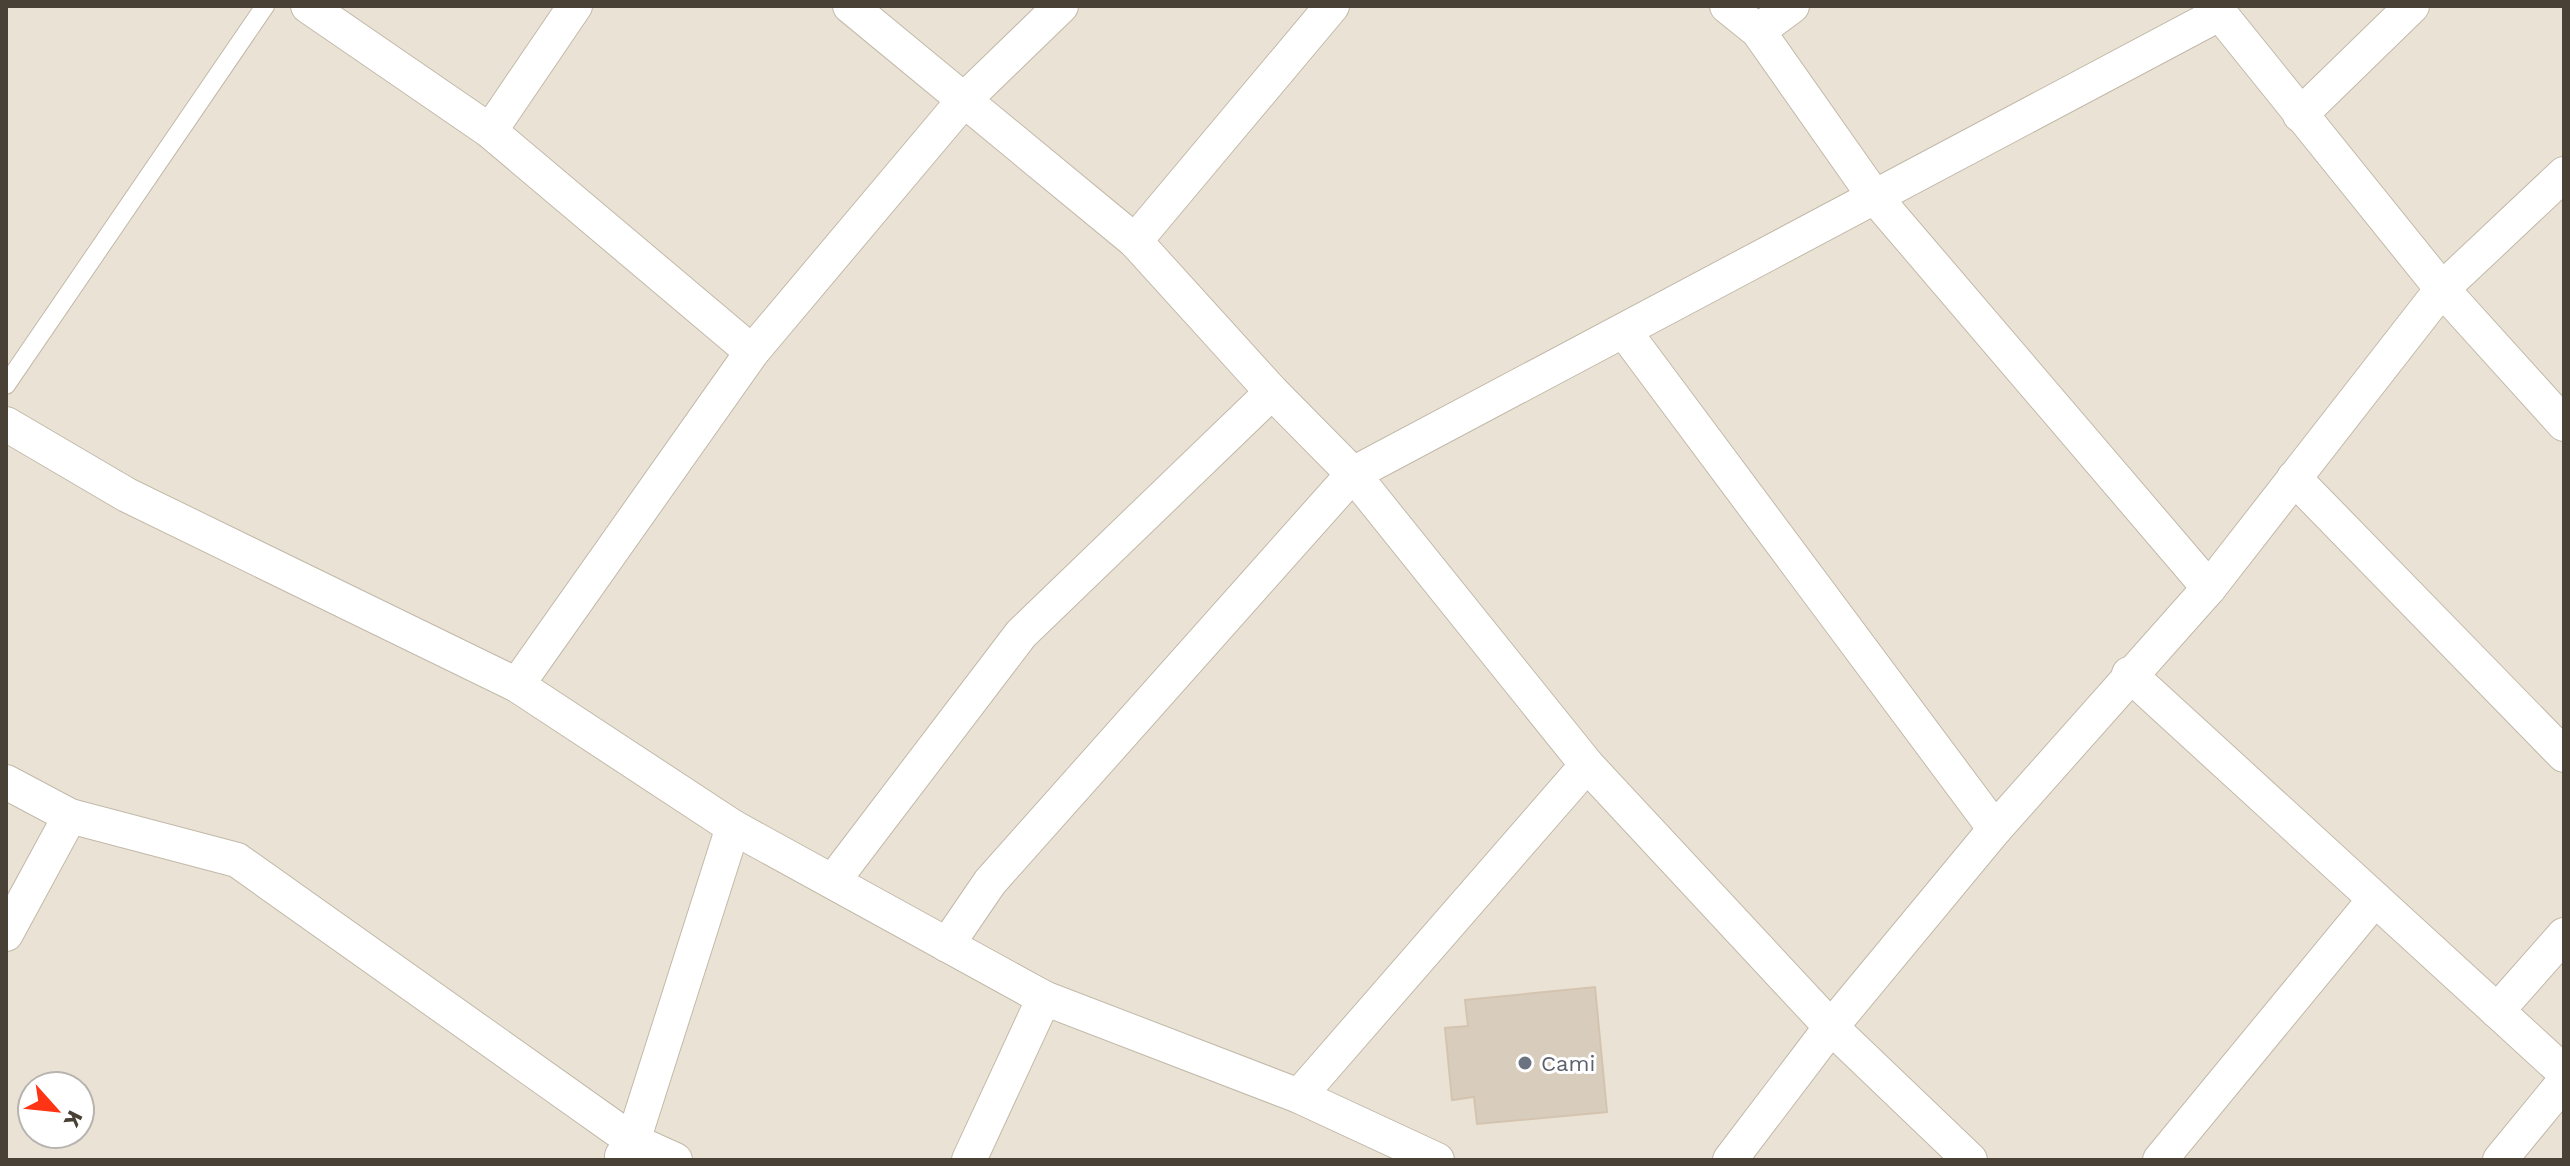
<svg xmlns="http://www.w3.org/2000/svg" width="2570" height="1166" viewBox="0 0 2570 1166" font-family="'Work Sans',sans-serif">
	<style>
		.residential { fill: #eae3d5; fill-rule: evenodd }
		.building { fill: #d8cdbc; stroke: #d4c4af; stroke-width: 2 }
		.lines { fill: none; stroke-linecap: round; stroke-linejoin: round }
		.service-casing { stroke: #c2b9a9; stroke-width: 20 }
		.minor-casing { stroke: #c2b9a9; stroke-width: 36 }
		.service { stroke: #fff; stroke-width: 18 }
		.minor { stroke: #fff; stroke-width: 34 }
		.worship-dot { fill: #6b7280; stroke: #fff; stroke-width: 3 }
		.labels { text-anchor: middle; dominant-baseline: central; stroke-width: 6; stroke-linejoin: round; paint-order: stroke }
		.worship-label { font-size: 22px; fill: #5b616d; stroke: #fff; text-anchor: start }
	</style>
	<rect width="100%" height="100%" fill="#f5f1e8"/>
	<path class="residential" d="M6,6h2558v1154h-2558zM32,1086h48v48h-48z"/>
	<path class="building" d="M1595,987l12,125 -130,12 -3,-27 -22,3 -7,-72 23,-2 -3,-26z"/>
	<g class="lines">
		<defs>
			<path id="service" d="M6,385l259,-379"/>
			<g id="minor">
				<path d="M308,6l182,125 262,221"/>
				<path d="M850,6l285,235 137,151 81,82 234,291 244,262 139,133"/>
				<path d="M1727,6l31,25 116,165 335,392"/>
				<path d="M2214,6l228,283 122,135"/>
				<path d="M1758,31l34,-25"/>
				<path d="M2300,115l112,-109"/>
				<path d="M490,131l85,-125"/>
				<path d="M1135,241l197,-235"/>
				<path d="M1624,331l371,498"/>
				<path d="M6,424l121,71 390,190 216,142 311,171 255,98 138,64"/>
				<path d="M2294,478l270,277"/>
				<path d="M2129,674l435,398"/>
				<path d="M517,685l235,-333 212,-252 97,-94"/>
				<path d="M6,782l64,34 167,44 396,281 42,19"/>
				<path d="M833,881l188,-247 251,-242"/>
				<path d="M6,934l64,-118"/>
				<path d="M947,945l43,-63 363,-408 864,-459"/>
				<path d="M2497,1011l67,-76"/>
				<path d="M1299,1096l288,-331"/>
				<path d="M622,1156l11,-15 100,-314"/>
				<path d="M969,1160l75,-162"/>
				<path d="M1730,1160l101,-133 164,-198 214,-241 233,-299 122,-115"/>
				<path d="M2160,1160l215,-261"/>
				<path d="M2500,1160l64,-78"/>
			</g>
		</defs>
		<use href="#service" class="service-casing"/>
		<use href="#minor" class="minor-casing"/>
		<use href="#service" class="service"/>
		<use href="#minor" class="minor"/>
	</g>
	<circle class="worship-dot" cx="1525" cy="1063" r="8"/>
	<g class="labels">
		<g class="worship-label">
			<text x="1541" y="1063">Cami</text>
		</g>
	</g>
	<rect width="2570" height="1166" fill="none" stroke="#4a4136" stroke-width="16"/>
	<g transform="translate(56 1110) rotate(117)"><circle r="38" fill="#ffffff" stroke="#b7b3af" stroke-width="2"/>
	<path d="M0-6L14 30L0 20L-14 30Z" fill="#ff3415"/>
	<text y="-12" font-size="22" font-weight="bold" text-anchor="middle" fill="#4a4136">K</text>
	</g>
</svg>
